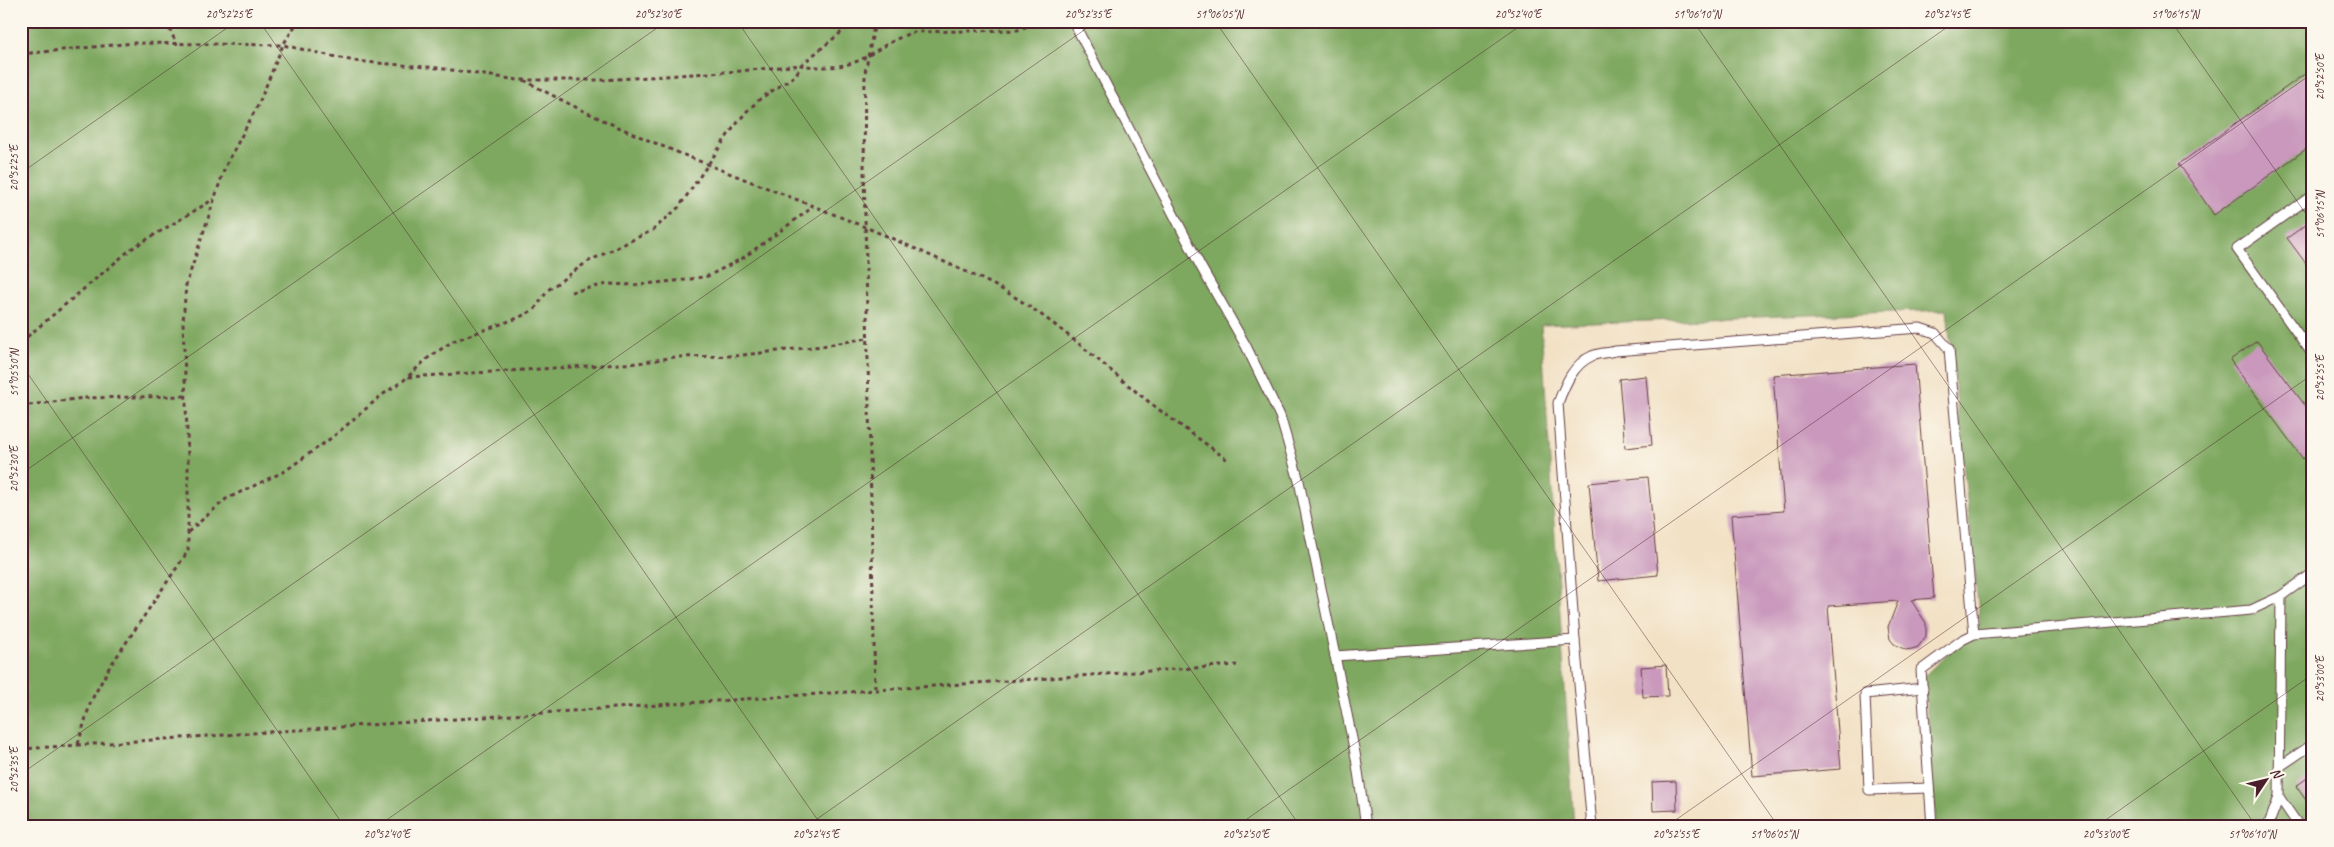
<svg xmlns="http://www.w3.org/2000/svg" width="2334" height="847" viewBox="0 0 2334 847" font-family="Caveat,sans-serif">
	<style>
		.forest { fill: #7ea75f; stroke: #646345 }
		.building { fill: #c998bc }
		.lines { fill: none; stroke-linecap: round; stroke-linejoin: round }
		.service-casing { stroke: #633c42; stroke-width: 11 }
		.path { stroke: #633c42; stroke-width: 3; stroke-dasharray: 4 4; stroke-linecap: butt }
		.service { stroke: #fff; stroke-width: 9 }
		.ticks { fill: none; stroke: #4a1f2b; stroke-width: 1; stroke-opacity: 0.45 }
		.neatline { fill: none; stroke: #4a1f2b; stroke-width: 2 }
		.ticks-label { font-size: 12px; text-anchor: middle; fill: #4a1f2b }
	</style>
	<rect width="100%" height="100%" fill="#fbf7ec"/>
	<filter id="ink" filterUnits="userSpaceOnUse"><feTurbulence type="fractalNoise" baseFrequency=".02" numOctaves="2"/><feDisplacementMap in="SourceGraphic" scale="10" xChannelSelector="R" yChannelSelector="G"/><feConvolveMatrix kernelMatrix="1 2 1 2 8 2 1 2 1" color-interpolation-filters="sRGB"/></filter>
	<filter id="wash" filterUnits="userSpaceOnUse"><feTurbulence type="fractalNoise" baseFrequency=".0096" numOctaves="4" result="noise"/><feDisplacementMap in="SourceGraphic" scale="20" xChannelSelector="R" yChannelSelector="G"/><feGaussianBlur stdDeviation="1.12" result="paint"/><feColorMatrix in="noise" values="0 0 0 0 0 0 0 0 0 0 0 0 0 0 0 0 0 1.4 0 .05"/><feComposite in="paint" operator="in"/></filter>
	<g filter="url(#wash)">
		<rect width="100%" height="100%" fill="#f2e1c5"/>
		<path class="forest" d="M21,21h2292v805h-377l-12,-150 56,-53 -33,-313 -406,15 33,501h-1553z"/>
		<g id="blocks">
			<g class="building">
				<path d="M2313,68v76l-99,71 -35,-51z"/>
				<path d="M2313,220v53l-26,-35z"/>
				<path d="M2257,341l56,75v35l-10,8 -73,-99z"/>
				<path d="M1915,364l19,234 -23,2 15,23v13l-8,11 -6,2 -6,1 -12,-6 -4,-5 -2,-12 10,-26 -70,5 13,163 -89,7 -21,-261 53,-4 -11,-136z"/>
				<path d="M1646,376l6,69 -27,3 -6,-69z"/>
				<path d="M1648,477l10,98 -60,6 -9,-98z"/>
				<path d="M1666,665l2,31 -25,1 -2,-30z"/>
				<path d="M2313,774v36l-17,-24z"/>
				<path d="M1676,781l1,29 -24,1 -1,-29z"/>
			</g>
		</g>
	</g>
	<g filter="url(#ink)">
		<use href="#blocks" fill-opacity="0" stroke="#633c42" stroke-width="1"/>
		<g class="lines">
			<defs>
				<g id="service">
					<path d="M1073,21l128,246 45,79 34,70 19,65 36,175 240,-16"/>
					<path d="M2313,195l-76,54 76,106"/>
					<path d="M2281,596l-2,201 20,29"/>
					<path d="M1335,656l21,102 10,68"/>
					<path d="M1923,688l-58,6 4,96 60,-2"/>
					<path d="M2279,767l34,-23"/>
					<path d="M1592,826l-17,-186 -17,-237c7,-18 15,-39 34,-47 6,-3 16,-3 23,-5l305,-23 15,5 14,16 25,285"/>
					<path d="M1932,826l-11,-156 41,-30 12,-6 277,-24 30,-14 32,-23"/>
					<path d="M2268,826l11,-29"/>
				</g>
			</defs>
			<use href="#service" class="service-casing"/>
			<g class="path">
				<path d="M166,21l11,24"/>
				<path d="M875,21l-10,52 -1,97 11,521"/>
				<path d="M21,54l113,-11 149,2 71,16 84,7 80,12h85l137,-9 61,-6 54,-44"/>
				<path d="M524,80c125,70 264,111 394,170 28,13 58,25 85,40 52,30 95,71 141,108 28,22 57,42 85,63"/>
				<path d="M571,292l37,-8 26,1 51,-5 23,-4 35,-18 70,-51"/>
				<path d="M21,342l110,-93 83,-50"/>
				<path d="M408,377l230,-14 37,-6 59,-1 88,-10 45,-8"/>
				<path d="M21,406l63,-8 102,-2"/>
				<path d="M188,532l38,-33 59,-28 49,-35 48,-41 21,-14 25,-23 25,-17 65,-23 17,-9 13,-19 39,-28 66,-32 26,-23 49,-72 18,-23 14,-13 36,-24 5,-10c24,4 48,3 68,-10 15,-9 29,-18 45,-23l104,-2 21,-9"/>
				<path d="M78,744l13,-43 18,-33 79,-117v-92l-5,-137 3,-37 39,-118 34,-64 24,-58 15,-24"/>
				<path d="M21,749l1216,-84"/>
			</g>
			<use href="#service" class="service"/>
		</g>
	</g>
	<path class="ticks" d="M259,21l563,805M737,21l563,805M1215,21l563,805M1693,21l563,805M2171,21l142,203M21,173l216,-152M21,364l323,462M21,474l646,-453M21,774l1076,-753M378,826l1149,-805M807,826l1149,-805M1237,826l1076,-753M1667,826l646,-452M2097,826l216,-152"/>
	<rect width="2334" height="847" fill="none" stroke="#fbf7ec" stroke-width="55"/>
	<g transform="translate(2266 780) rotate(55)" stroke="#fbf7ec" stroke-width="4" paint-order="stroke">
	<path d="M0-4L9 19L0 12L-9 19Z" fill="#4a1f2b"/>
	<text y="-8" font-size="14" font-weight="bold" text-anchor="middle" fill="#4a1f2b">N</text>
	</g>
	<rect x="28" y="28" width="2278" height="792" class="neatline"/>
	<g class="ticks-label">
		<text x="229" y="18">20°52'25"E</text>
		<text x="658" y="18">20°52'30"E</text>
		<text x="1088" y="18">20°52'35"E</text>
		<text x="1219" y="18">51°06'05"N</text>
		<text x="1518" y="18">20°52'40"E</text>
		<text x="1697" y="18">51°06'10"N</text>
		<text x="1947" y="18">20°52'45"E</text>
		<text x="2175" y="18">51°06'15"N</text>
		<text transform="translate(2320 77) rotate(-90)" y="4">20°52'50"E</text>
		<text transform="translate(14 168) rotate(-90)" y="4">20°52'25"E</text>
		<text transform="translate(2320 215) rotate(-90)" y="4">51°06'15"N</text>
		<text transform="translate(14 373) rotate(-90)" y="4">51°05'50"N</text>
		<text transform="translate(2320 378) rotate(-90)" y="4">20°52'55"E</text>
		<text transform="translate(14 469) rotate(-90)" y="4">20°52'30"E</text>
		<text transform="translate(2320 679) rotate(-90)" y="4">20°53'00"E</text>
		<text transform="translate(14 770) rotate(-90)" y="4">20°52'35"E</text>
		<text x="387" y="838">20°52'40"E</text>
		<text x="816" y="838">20°52'45"E</text>
		<text x="1246" y="838">20°52'50"E</text>
		<text x="1676" y="838">20°52'55"E</text>
		<text x="1774" y="838">51°06'05"N</text>
		<text x="2106" y="838">20°53'00"E</text>
		<text x="2252" y="838">51°06'10"N</text>
	</g>
</svg>
